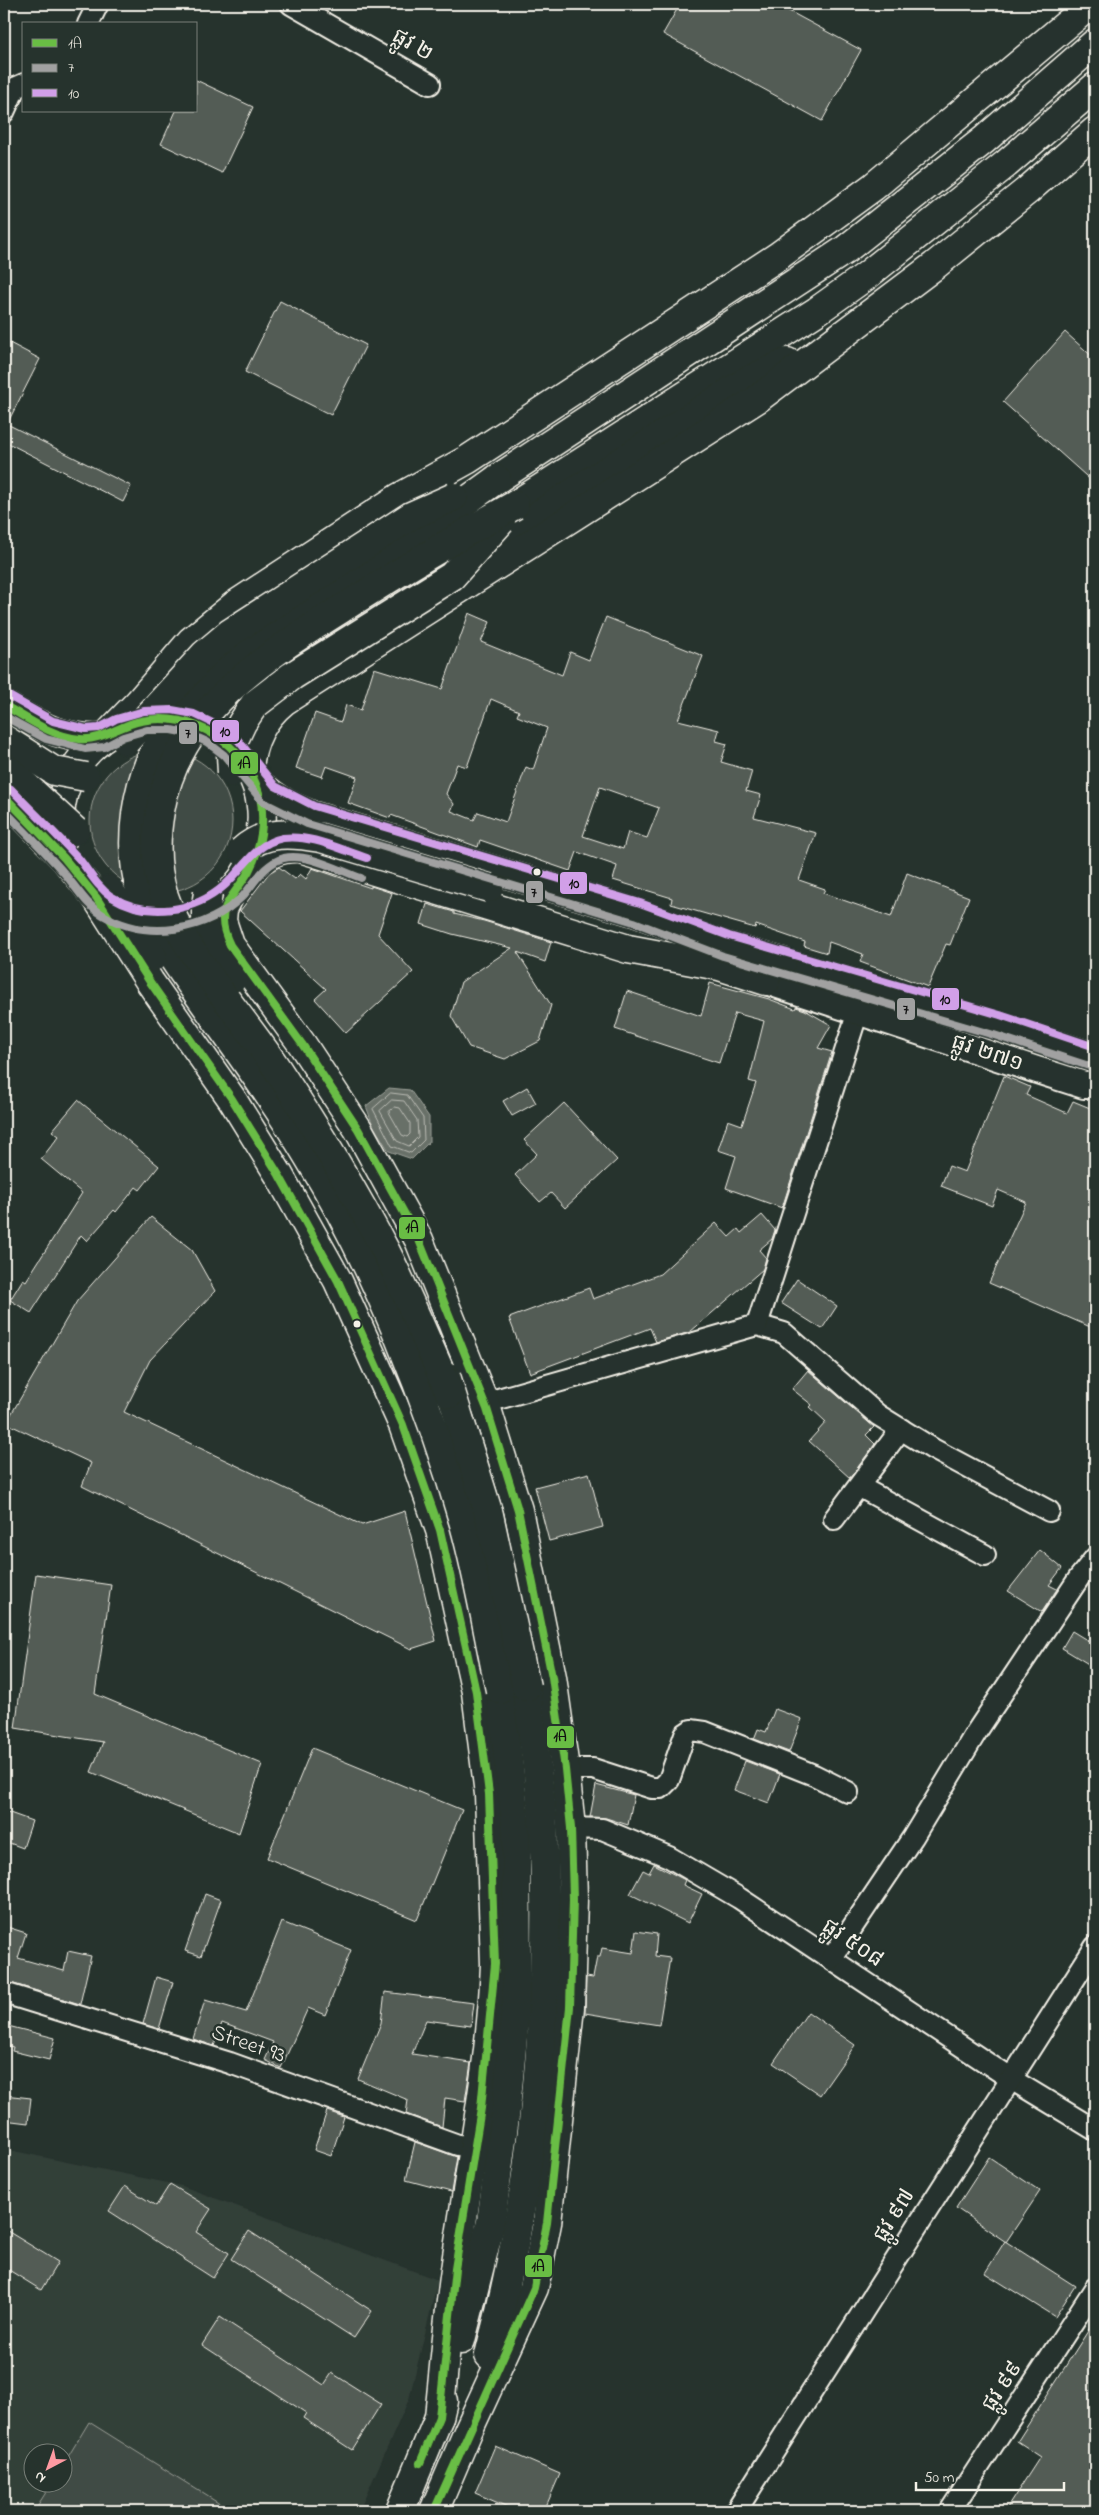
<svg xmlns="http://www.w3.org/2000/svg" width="1099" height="2515" viewBox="0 0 1099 2515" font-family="'Indie Flower','Noto Sans Khmer',sans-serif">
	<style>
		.built { fill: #333f39; fill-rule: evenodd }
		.green { fill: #414b45; stroke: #9a9e96 }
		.water { fill: #676f68; stroke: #9fa39b }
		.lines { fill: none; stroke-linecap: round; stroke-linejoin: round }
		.shore { stroke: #bcbdb5; stroke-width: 1 }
		.building { fill: #525c55; stroke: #f4f1e8; fill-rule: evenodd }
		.minor-casing { stroke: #f4f1e8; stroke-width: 24 }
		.major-casing { stroke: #f4f1e8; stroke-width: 30 }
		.highway-casing { stroke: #f4f1e8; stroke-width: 31 }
		.minor { stroke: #26332d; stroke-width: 20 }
		.major { stroke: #26332d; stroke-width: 26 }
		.highway { stroke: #26332d; stroke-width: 28 }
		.highway-bridge-casing { stroke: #f4f1e8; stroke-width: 31; stroke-linecap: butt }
		.highway-bridge { stroke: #26332d; stroke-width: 28 }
		.bus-1-casing { stroke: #26332d; stroke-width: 11 }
		.bus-2-casing { stroke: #26332d; stroke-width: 11 }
		.bus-3-casing { stroke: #26332d; stroke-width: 11 }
		.bus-1 { stroke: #69bd44; stroke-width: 8 }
		.bus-2 { stroke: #a1a1a1; stroke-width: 8 }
		.bus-3 { stroke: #d19fe8; stroke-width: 8 }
		.bus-dot { fill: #f4f1e8; stroke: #26332d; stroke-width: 2 }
		.labels { text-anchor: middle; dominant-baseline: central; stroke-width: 5; stroke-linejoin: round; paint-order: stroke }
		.street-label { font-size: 22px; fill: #f4f1e8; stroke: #26332d }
		.line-badge { stroke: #26332d; stroke-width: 2 }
		.pale-badge-label { font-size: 14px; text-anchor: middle; font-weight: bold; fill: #111 }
	</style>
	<rect width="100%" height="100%" fill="#26332d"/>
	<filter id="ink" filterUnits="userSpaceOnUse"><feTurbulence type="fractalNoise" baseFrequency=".02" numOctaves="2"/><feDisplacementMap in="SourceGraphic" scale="10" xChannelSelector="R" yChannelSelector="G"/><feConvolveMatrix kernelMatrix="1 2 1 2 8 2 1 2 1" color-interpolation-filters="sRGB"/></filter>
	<g filter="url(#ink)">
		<path class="built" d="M4,2149l178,37 256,94 -29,119 -50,112h-355zM32,2452h30v30h-30z"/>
		<g class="green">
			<circle cx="161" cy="821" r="71"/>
			<path d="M89,2422l142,89h-197l18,-28 10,-1 1,-17z"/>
		</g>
		<path class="water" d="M389,1088l21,2 19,27v25l-17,17 -23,-8 -16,-26 -7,-19z"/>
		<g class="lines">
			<g class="shore">
				<path d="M391,1093l16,2 16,23 1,22 -13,13 -19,-7 -19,-37z"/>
				<path d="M392,1100l12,1 13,19 1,17 -9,9 -12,-5 -17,-30z"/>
				<path d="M395,1107l5,1 10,15v11l-3,3 -5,-2 -13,-23z"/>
			</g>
		</g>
		<g class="building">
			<path d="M680,4h96l85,46 -39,71 -159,-87z"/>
			<path d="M196,80l57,27 -31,66 -61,-29 15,-33h20z"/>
			<path d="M280,301l86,44 -35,70 -86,-43z"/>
			<path d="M1065,332l30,27v125l-92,-82z"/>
			<path d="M4,340l36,19 -33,65 124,62 -8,16 -119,-61z"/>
			<path d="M469,613l21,9 -9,20 81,33 8,-23 19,8 17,-43 97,39 -25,64 41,10 -3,11 11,3 -6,18 31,9 -6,20 15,4 -7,22 62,16 -17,47 26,9 -2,4 68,24 16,-44 62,24 -19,48 -4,-1 -18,43 -68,-25 3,-8 -34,-12 -2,11 -23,-7 1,-4 -49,-17 -1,3 -84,-24 1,-6 -59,-18 4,-14 -40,-14 -7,19 -90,-31 -2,7 -87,-32 -1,3 -42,-15 9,-26 -31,-11 -4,11 -26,-9 19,-55 26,9 5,-17 15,5 13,-42 68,21zM491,699l28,12 -2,5 30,12 -14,42 -7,-3 -20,55 -28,-10 -4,8 -23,-9 3,-7 -8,-10 11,-30 10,3zM600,787l59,21 -12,30 -19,-6 -5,17 -40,-13z"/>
			<path d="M279,867l16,12 5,-5 6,5 6,-11 59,20v-2l21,7 -14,41 35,38 -67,61 -31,-34 11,-10 -86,-78 29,-38z"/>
			<path d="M427,904l27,8v2l30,7 67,21 -6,20 -28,-10 34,53 -11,36 -35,18 -36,-12 -18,-31 10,-34 51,-34 -60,-14 -31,-10z"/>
			<path d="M710,983l59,16 26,10 1,-2 9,3 26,15 -13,23 14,4 -50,156 -56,-20 10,-32 -18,-6 10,-30 14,5 14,-42 -7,-2 15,-60 -29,-8 -16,50 -104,-34 12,-38 74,25z"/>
			<path d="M1004,1076l26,11 -4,8 41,18 6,-12 22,9v219l-106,-46 37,-81 -28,-12 -6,16 -51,-20 8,-20 16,6z"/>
			<path d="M527,1087l9,16 -24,13 -9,-15z"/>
			<path d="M78,1100l81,66 -19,24 -4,-3 -20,25 -2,-2 -27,31 -6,-6 -50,78 -21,-13 13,-21 3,2 56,-88 -41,-34 18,-23 -7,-5z"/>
			<path d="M564,1103l53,57 -52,48 -14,-15 -11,9 -25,-27 22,-21 -13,-14z"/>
			<path d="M762,1215l13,15 -3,9 -13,11 7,8 -3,11 -73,63 -34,10 -6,-14 -120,45 -21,-55 80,-30 4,11 67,-25 56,-51 13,14 9,-8 3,4z"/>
			<path d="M151,1217l41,33 23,41 -65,69 -26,52 238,113 43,-14 31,130 -25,8 -329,-163 9,-23 -85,-40 71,-122z"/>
			<path d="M797,1279l40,27 -15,23 -41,-26z"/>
			<path d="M808,1370l66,57 -8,8 9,9 -25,34 -41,-37 17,-19 -16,-15 2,-2 -20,-16z"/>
			<path d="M589,1473l14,54 -54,14 -14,-54z"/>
			<path d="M1040,1550l22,18 -13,17 8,4 -15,23 -34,-21z"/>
			<path d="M36,1574l75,11 -16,109 167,70 -23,69 -148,-61 12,-30 -88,-14z"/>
			<path d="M1072,1631l23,14v23l-33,-20z"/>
			<path d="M775,1709l27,10 -13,33 -35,-13 4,-10 8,3z"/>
			<path d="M312,1748l150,62 -45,110 -150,-62z"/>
			<path d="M745,1761l35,13 -11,29 -35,-13z"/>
			<path d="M596,1785l38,10 -6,30 -22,-7 -16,-1z"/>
			<path d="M7,1812l25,9 -9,27 -19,-7v-18z"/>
			<path d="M654,1864l31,16 -2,5 19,9 -14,29 -58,-29 13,-24 6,3z"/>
			<path d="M205,1894l16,6 -20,56 -16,-5z"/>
			<path d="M282,1922l69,28 -26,65 -17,-7 -27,60 -16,-8 8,-18 -51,-19 -8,23 -21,-7 12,-39 41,12z"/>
			<path d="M4,1926l22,7 -8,25 46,13 4,-20 23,5 -11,48 -76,-23z"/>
			<path d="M636,1931l21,3 -2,22 15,2 -11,67 -74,-12 1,-36 7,1 4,-21h3l2,-9 31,5z"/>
			<path d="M156,1977l17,5 -14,47 -16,-5z"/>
			<path d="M385,1992l89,11 -3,23 -45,-6 -14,34 59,9 -6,38 -20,-3 -3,29 -36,-13 2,-14 -50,-21 23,-56z"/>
			<path d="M808,2012l47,33 -35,50 -47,-32z"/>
			<path d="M4,2025l51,13 -6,22 -37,-9 1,-4 -9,-2z"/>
			<path d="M4,2095l27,3 -3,25 -24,-3z"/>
			<path d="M327,2111l17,6 -13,39 -17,-6z"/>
			<path d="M415,2142l42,15 -6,35 -45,-12z"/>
			<path d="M989,2157l51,34 -34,51 -50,-34z"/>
			<path d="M170,2184l41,25 -15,23 33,21 -16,25 -104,-67 16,-25 31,20z"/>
			<path d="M4,2229l54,33 -17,28 -37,-23z"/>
			<path d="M249,2231l123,80 -18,27 -123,-79z"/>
			<path d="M1005,2241l70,45 -20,31 -70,-44z"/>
			<path d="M220,2317l104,68 8,-12 49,31 -29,46 -49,-32 3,-5 -104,-68z"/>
			<path d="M1095,2320v191h-90l35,-54 -23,-15z"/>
			<path d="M495,2446l65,28 -16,37h-27l-42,-18z"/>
		</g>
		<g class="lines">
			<defs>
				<g id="minor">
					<path d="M291,4l139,80"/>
					<path d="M88,24l10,-20"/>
					<path d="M4,112l11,-24 9,-4"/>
					<path d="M757,1325l27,8 94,82 55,34 116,62"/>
					<path d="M484,1403l273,-78 105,-326"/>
					<path d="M860,1487l125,68"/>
					<path d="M834,1519l67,-90"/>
					<path d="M565,1769h28l59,19h9l8,-8 16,-46 6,-4 14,2 109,43 34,17"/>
					<path d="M571,1828l31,1 67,28 70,41 272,181 84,51"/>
					<path d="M831,1959l82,-122 64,-106 102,-153 16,-20"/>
					<path d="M4,1993l226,70 228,82 17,2"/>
					<path d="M736,2511l359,-564"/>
					<path d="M950,2511l145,-223"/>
				</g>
				<g id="major">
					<path d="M782,962l215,63 98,32"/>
					<path d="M766,981l271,89 47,15h11"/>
				</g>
				<g id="highway">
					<path d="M497,479l348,-229 139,-110 111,-97"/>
					<path d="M515,505l302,-194 49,-35 140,-112 89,-77"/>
					<path d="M4,705c34,19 56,35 97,33"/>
					<path d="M110,732l29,-30 52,-61 44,-36 165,-108 67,-37 310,-203 96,-70 218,-183"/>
					<path d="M224,740v-14l3,-12 8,-10 48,-40 160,-101 71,-33 232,-149 41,-19"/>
					<path d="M249,769c2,-28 13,-50 35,-68l473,-302 177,-133 94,-76 67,-59"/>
					<path d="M253,777c17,19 35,28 58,38l326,98 89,33 56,16"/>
					<path d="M4,796l60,62 32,39 54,85 82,117 47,76 59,106 65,144 37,105 36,162 13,102 6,170c-4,103 -26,204 -40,306 -7,49 -11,98 -16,147"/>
					<path d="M63,839c-12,-50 19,-95 64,-114"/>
					<path d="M251,868c16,-14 28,-21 49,-20l328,101 91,17 47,15"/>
					<path d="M231,893l-8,16 -1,12 8,24 72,99 56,85 61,111 68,169 31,101 34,167 13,92 6,59 2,71 -3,108 -23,216 -13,65 -65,141 -35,82"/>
					<path d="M152,920c88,10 144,-99 86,-166"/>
					<path d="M461,2340l30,-118 15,-113 11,-113 -1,-170 -16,-136"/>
					<path d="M489,2355c45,-168 63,-355 54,-529 -3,-46 -11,-93 -17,-139"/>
					<path d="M400,2511l39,-94 4,-16"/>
				</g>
			</defs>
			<use href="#minor" class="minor-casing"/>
			<use href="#major" class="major-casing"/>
			<use href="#highway" class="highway-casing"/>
			<use href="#minor" class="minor"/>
			<use href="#major" class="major"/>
			<use href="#highway" class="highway"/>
			<defs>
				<g id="highway-bridge">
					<path d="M497,479c-44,32 -88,63 -134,92 -72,46 -151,88 -198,162 -30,46 -39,112 -23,164 14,42 43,78 68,114 34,48 69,96 99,147 67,109 120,244 155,366 15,54 24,111 36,166"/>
					<path d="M4,739l50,32 32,6"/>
					<path d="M126,741l79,-87 25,-21 181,-117 43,-19"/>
					<path d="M4,766l71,65"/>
					<path d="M232,773l-1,-18 3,-15 8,-17 12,-18 38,-29 160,-100 49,-55"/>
					<path d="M242,851c22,-21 51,-18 79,-13l168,50"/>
					<path d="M109,889l44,68"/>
					<path d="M208,893c-7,37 4,55 25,85"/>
					<path d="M446,1376l43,139 37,172"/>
					<path d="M450,1394c-21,-47 -41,-96 -64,-142 -33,-63 -70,-124 -109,-183 -34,-52 -93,-115 -113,-173 -9,-27 -9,-57 -4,-85 17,-103 111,-158 192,-209 53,-34 107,-66 163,-97"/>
				</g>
			</defs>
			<use href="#highway-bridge" class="highway-bridge-casing"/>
			<use href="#highway-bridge" class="highway-bridge"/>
			<defs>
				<g id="bus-1">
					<path d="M4,705c23,13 48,32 76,34 22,2 40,-14 61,-18 51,-11 104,23 118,72 7,26 2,55 -10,78 -17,29 -37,37 -19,74l72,99 56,85 61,111 68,169 31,101 34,167 13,92 6,59 2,71 -3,108 -23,216 -13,65 -100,223"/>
					<path d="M4,796l60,62 32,39 54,85 82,117 47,76 59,106 65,144 37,105 36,162 13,102 6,170 -14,144 -26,161 -16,148 -19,46"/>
				</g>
				<g id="bus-2">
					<path d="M4,716l42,23 39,10 19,-2 19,-10 24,-7h24l16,3 20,9 17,13 39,47 44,22 327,98 89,34 271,79 98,32"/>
					<path d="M4,810c20,21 41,41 60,63 13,15 22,32 39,42 44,26 103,17 140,-19 12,-14 22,-33 41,-38 24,-5 54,12 77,20"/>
				</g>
				<g id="bus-3">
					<path d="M9,696l44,25 33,8 13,-1 17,-9 28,-8 28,-1 22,4 23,11 21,15 37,46 39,20 326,97 89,33 271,79 95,32"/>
					<path d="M11,789c23,24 47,47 69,71 10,13 18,28 32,37 36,22 83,15 113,-12 19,-17 30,-42 58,-47 28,-4 58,12 84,20"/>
				</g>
			</defs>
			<use href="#bus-1" class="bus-1-casing"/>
			<use href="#bus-2" class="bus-2-casing"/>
			<use href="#bus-3" class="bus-3-casing"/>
			<use href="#bus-1" class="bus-1"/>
			<use href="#bus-2" class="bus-2"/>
			<use href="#bus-3" class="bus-3"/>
		</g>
	</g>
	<g class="bus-dot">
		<circle cx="537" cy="872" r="4.5"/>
		<circle cx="357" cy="1324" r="4.5"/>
	</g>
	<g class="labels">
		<g class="street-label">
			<text transform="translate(412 46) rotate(30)">ផ្លូវ ២</text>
			<text transform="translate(987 1054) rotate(19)">ផ្លូវ ២៧១</text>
			<text transform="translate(852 1944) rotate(34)">ផ្លូវ ៥០៨</text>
			<text transform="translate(248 2045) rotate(19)">Street 93</text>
			<text transform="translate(895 2216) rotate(-58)">ផ្លូវ ៩៧</text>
			<text transform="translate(1003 2387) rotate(-57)">ផ្លូវ ៩៩</text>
		</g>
	</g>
	<g class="line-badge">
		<rect x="211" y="719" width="29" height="24" rx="5" fill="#d19fe8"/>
		<rect x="178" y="721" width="20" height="24" rx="5" fill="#a1a1a1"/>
		<rect x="230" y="751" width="29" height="24" rx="5" fill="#69bd44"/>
		<rect x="559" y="871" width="29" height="24" rx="5" fill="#d19fe8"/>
		<rect x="525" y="880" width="19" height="24" rx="5" fill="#a1a1a1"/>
		<rect x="931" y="987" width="29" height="24" rx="5" fill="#d19fe8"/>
		<rect x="896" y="997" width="20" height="24" rx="5" fill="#a1a1a1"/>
		<rect x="398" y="1216" width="28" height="24" rx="5" fill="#69bd44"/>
		<rect x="546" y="1725" width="29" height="24" rx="5" fill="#69bd44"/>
		<rect x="524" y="2254" width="29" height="24" rx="5" fill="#69bd44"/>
	</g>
	<g class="pale-badge-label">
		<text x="225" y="736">10</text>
		<text x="188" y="738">7</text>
		<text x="244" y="768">1A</text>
		<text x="574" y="888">10</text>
		<text x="534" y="897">7</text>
		<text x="945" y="1004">10</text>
		<text x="906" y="1014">7</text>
		<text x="412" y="1232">1A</text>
		<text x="560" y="1741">1A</text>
		<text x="538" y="2271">1A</text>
	</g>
	<rect width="1099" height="2515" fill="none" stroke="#26332d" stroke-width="20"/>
	<rect x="10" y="10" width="1079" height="2495" fill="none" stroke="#f4f1e8" stroke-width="2" filter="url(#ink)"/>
	<rect x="22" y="22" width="175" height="90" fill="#26332d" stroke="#787f78"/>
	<rect x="32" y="39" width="25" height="8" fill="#69bd44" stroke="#787f78"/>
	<text x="68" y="48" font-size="15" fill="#f4f1e8">1A</text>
	<rect x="32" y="64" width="25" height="8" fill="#a1a1a1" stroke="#787f78"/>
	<text x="68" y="72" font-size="15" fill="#f4f1e8">7</text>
	<rect x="32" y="89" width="25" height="8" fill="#d19fe8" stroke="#787f78"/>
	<text x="68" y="98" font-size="15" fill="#f4f1e8">10</text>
	<g transform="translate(48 2468) rotate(221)"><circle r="24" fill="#26332d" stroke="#787f78"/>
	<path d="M0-4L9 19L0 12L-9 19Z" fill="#ff9aa2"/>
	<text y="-8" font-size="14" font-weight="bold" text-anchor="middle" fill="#f4f1e8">N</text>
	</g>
	<path d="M916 2482v8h148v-8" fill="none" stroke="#f4f1e8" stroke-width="2.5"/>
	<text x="924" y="2482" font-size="15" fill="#f4f1e8" stroke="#26332d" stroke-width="4" paint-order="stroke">50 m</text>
</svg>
